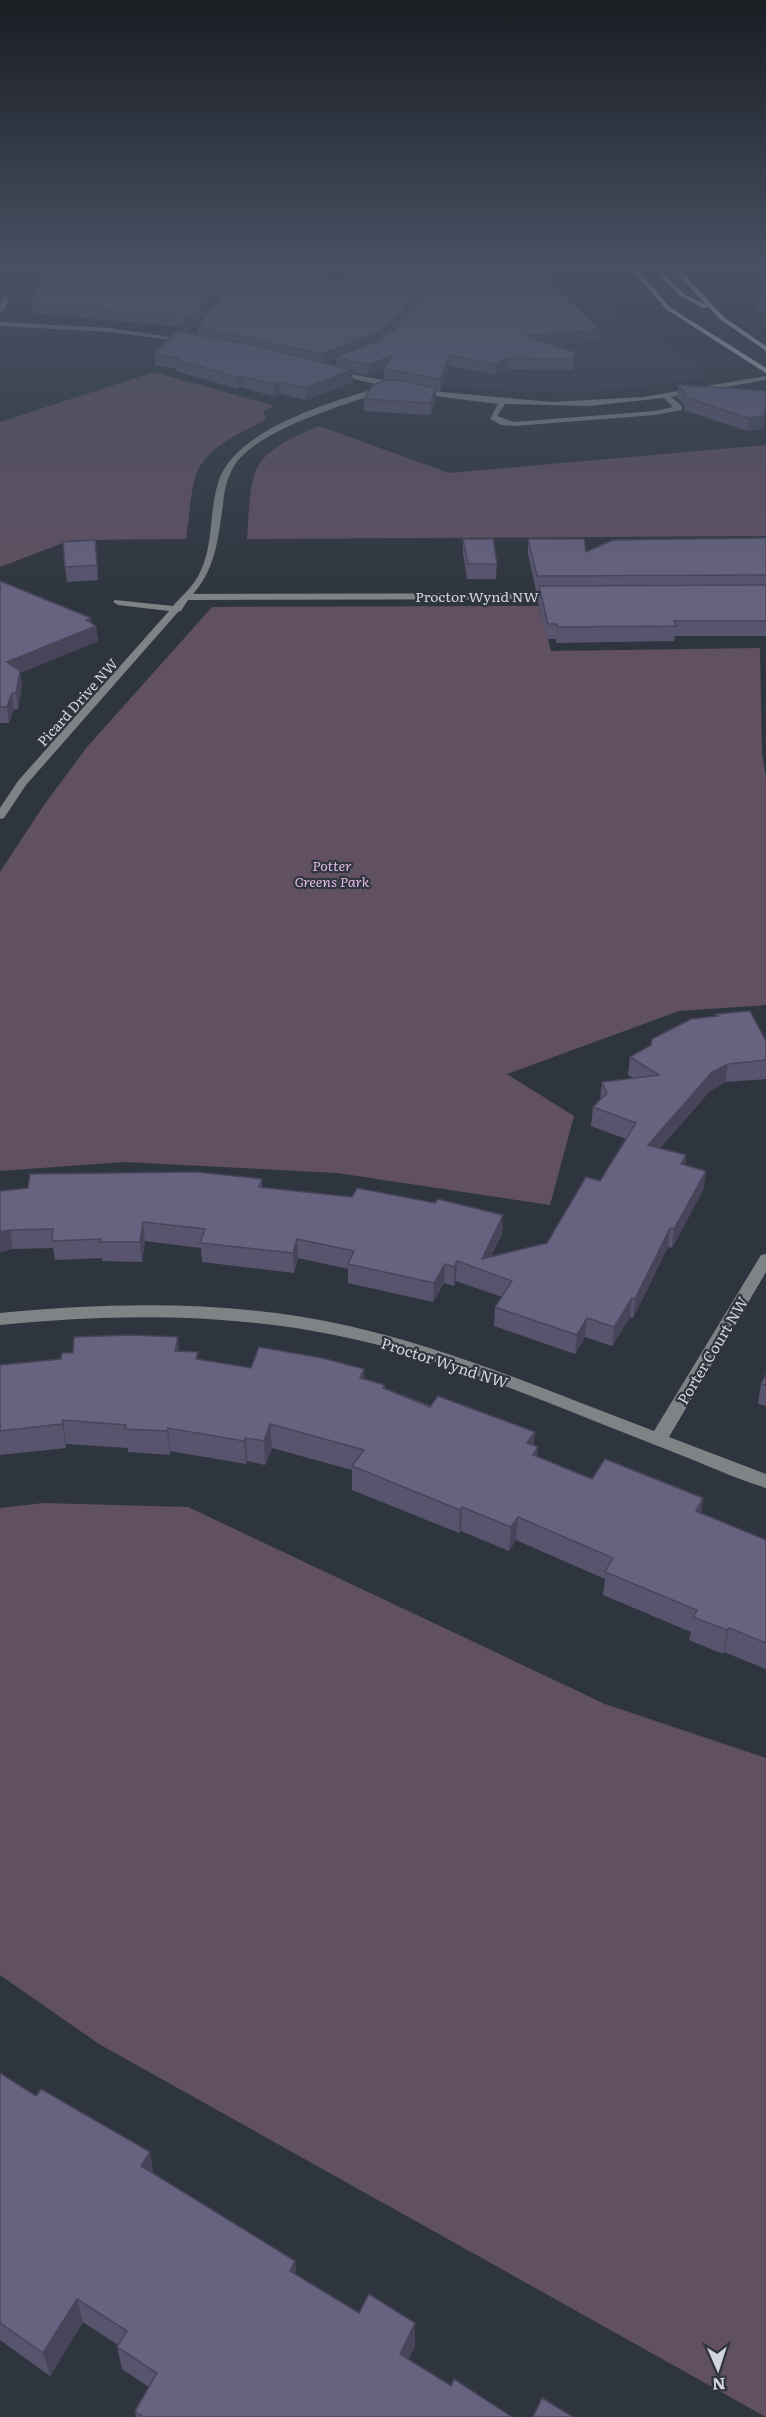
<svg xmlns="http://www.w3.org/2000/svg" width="766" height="2417" viewBox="0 0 766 2417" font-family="Literata,serif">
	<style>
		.built { fill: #353e4c }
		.green { fill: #605061 }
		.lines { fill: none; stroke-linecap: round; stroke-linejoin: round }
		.minor { fill: #7e8486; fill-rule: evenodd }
		.major { fill: #c7d3d8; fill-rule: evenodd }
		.wall { fill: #59546e; fill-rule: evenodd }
		.shaded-wall { fill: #48455a }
		.building { fill: #676280; stroke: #48455a; stroke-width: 1.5 }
		.labels { text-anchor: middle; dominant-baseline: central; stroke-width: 4.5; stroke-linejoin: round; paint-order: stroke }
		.far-street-label { font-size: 14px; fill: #d2d6dc; stroke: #2f353e }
		.far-park-label { font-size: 14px; font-style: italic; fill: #e4bae7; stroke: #2f353e }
		.street-label { font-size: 15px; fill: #d2d6dc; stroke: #2f353e }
	</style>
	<rect width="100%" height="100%" fill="#2f353e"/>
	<path class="built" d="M527,277l68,17 30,25 81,49 -4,10 -73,10 -53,5 -92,-3 -56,-7 38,-20z"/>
	<g class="green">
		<path d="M154,372l121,34 -12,5 3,8c-25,14 -63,29 -71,59 -5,19 -6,41 -9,61l-115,1 -71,27v-145z"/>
		<path d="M319,426l130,47 317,-28v91l-519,3c5,-72 0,-83 72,-113z"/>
		<path d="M539,606l12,45 209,-3 2,106 4,23v228l-87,6 -172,63 67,42 -24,89 -213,-32 -212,-11 -125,9v-299l44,-67 43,-58 125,-140z"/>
		<path d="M44,1503l144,4 417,197 161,54v659l-667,-373 -99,-69v-467z"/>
	</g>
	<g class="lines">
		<g class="minor">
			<path d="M5,296l5,1 -7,15 -3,2v-9z"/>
			<path d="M0,322l109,6 82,12 -3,2 -79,-10 -109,-6z"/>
			<path d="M332,370l110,22 110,10 91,-5 123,-21v4l-95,17 11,9v4l-27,5 -141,11 -13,-1 -11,-6 8,-15 -56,-7 -56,-11 2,4c-41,14 -131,39 -154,76 -7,12 -10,25 -11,39 -5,33 -7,63 -30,89l366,-1 5,3 -5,3 -371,1 -7,11 -3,1 -152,173 -22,33 -4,1v-11l18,-27 151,-170 -51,-6 -5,-3 2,-2 58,6c8,-9 18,-18 24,-28 18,-30 11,-66 22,-98 18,-52 117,-80 166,-94l-53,-12zM664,398l9,9 -18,4 -141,11 -17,-6 8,-12 84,2z"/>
			<path d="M766,1254v18l-97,165 97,37v14c-32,-10 -62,-24 -93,-36 -86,-33 -171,-70 -259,-97 -135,-42 -275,-44 -414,-30v-12c116,-11 234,-13 349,13 105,24 205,67 305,105l107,-176z"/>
		</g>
		<g class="major">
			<path d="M628,266h6l37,42 95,60v5l-99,-63z"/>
			<path d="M650,266h6l28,28 22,11 -36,-39h6l49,52 41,28v5l-45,-31 -13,-13 -5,1 -23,-12z"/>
		</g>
	</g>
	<g class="wall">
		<path d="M413,271l187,58v11l-48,5 23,7 -2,18 -65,-1 -12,6 -46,-9 -10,25 -4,-1v9l-6,16 -66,-4v-12l23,-19h-3v-10l-17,6 -15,-4 1,10 -47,18 -26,-6 -7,2 -32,-9 -3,2 -62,-18v-2l-21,-4 -1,-11 29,-22v-5l-151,-14 -1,-10 123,-31 63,2 117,6zM222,294l-25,33 1,8 -10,-2zM417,302h1l-24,28 -5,4zM336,359v7l-11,-3z"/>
		<path d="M766,294v18l-8,-2 1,-15z"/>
		<path d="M678,385l88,6v20l-4,18 -15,2 -63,-21v-6l-7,-6z"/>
		<path d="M766,538v98h-91l-1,5 -118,2v-4h-9l-9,-38 1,-10h-3l-8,-37v-15l58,13z"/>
		<path d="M463,539l34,25 -1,15h-29l-4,-26z"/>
		<path d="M97,555l1,25 -31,2 -2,-15z"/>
		<path d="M0,581l96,45 2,15 -78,32 2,13 -4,23h-4l-5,14h-9z"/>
		<path d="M716,1014l50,27v38l-41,3 -15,9 -50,57 26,7 -1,10 21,6 -3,19 -31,58 -4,-1 -35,71 -3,-1 -18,29 -27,-9 -10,17 -81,-28 1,-19 7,-10 -46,-16 -2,5 -10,-3 -11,19 -85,-19v-14l-50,-11 -4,15 -92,-11 -1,-14 -56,-7 -3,21 -40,-1v-3l-47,2 -2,-12 -40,1 -13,3v-61l262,-12v8l240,47 -11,22 56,-13 53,-62 26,-42 -35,-13 2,-19 7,-7 2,-18 31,-4 -5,-3 2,-18 86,-40z"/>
		<path d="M179,1351l19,8 53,9 113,11 21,6v3l149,58 3,10 55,23 111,19 -2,15 65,27v129l-42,-17 -1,2 -34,-14 2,-8 -88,-37 2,-16 -89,-39 -7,11 -48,-20 -2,2 -107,-43v-20l-80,-22 -7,17 -18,-4 -1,3 -76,-13v4l-42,-3v-4l-62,-4v4l-66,7v-90z"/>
		<path d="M766,1374v32l-8,-2 3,-20z"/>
		<path d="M0,2073l154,102 141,86 1,13 63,39 56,10v23l-7,13 43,27 61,31h-376l-1,-6 14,-24 -27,-18 -5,-22 1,-2 -35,-23 -33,54 -50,-36z"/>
	</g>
	<g class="shaded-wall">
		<path d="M221,284l1,10 -36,42 -1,-11z"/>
		<path d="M417,292v10l-30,33 -13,10 -38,12v2l-14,6v-11z"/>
		<path d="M600,329v11l-76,7 1,-11z"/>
		<path d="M450,355v11l-10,25v-12z"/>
		<path d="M392,356l-8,14 -17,6v-11z"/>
		<path d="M508,358v11l-12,6v-11z"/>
		<path d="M352,370l1,12 -47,18 -1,-12z"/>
		<path d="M241,376v11l-3,2 -1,-12z"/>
		<path d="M280,382v12l-7,2v-12z"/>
		<path d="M436,388v11l-6,16v-12z"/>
		<path d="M766,405v6l-4,18 -15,2 1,-13z"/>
		<path d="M91,618l1,10 4,-2 2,15 -78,32 2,13 -4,23 -2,-16 -9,-31z"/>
		<path d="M12,693l2,16 -5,14 -2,-16z"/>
		<path d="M728,1064l-3,18 -15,9 -64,72 2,-18 64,-73z"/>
		<path d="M686,1155l-3,19 -2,-10z"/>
		<path d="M706,1171l-3,19 -31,58 2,-19z"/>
		<path d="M503,1215l-1,19 -18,37 -2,-12z"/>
		<path d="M143,1222l2,19 -3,21 -2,-20z"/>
		<path d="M670,1228l-2,19 -35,71 2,-19z"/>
		<path d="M10,1230l3,19 -13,3v-20z"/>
		<path d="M297,1239l1,19 -4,15 -1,-20z"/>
		<path d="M457,1261l-1,20 -2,5v-19z"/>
		<path d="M445,1264l-1,19 -11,19 1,-19z"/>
		<path d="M632,1298l-2,19 -18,29 2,-19z"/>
		<path d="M587,1318l-2,19 -10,17 2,-19z"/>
		<path d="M178,1337l2,24 -5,-10z"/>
		<path d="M364,1369l1,24 -5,-15z"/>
		<path d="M63,1420l3,24v4l-4,-24z"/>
		<path d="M270,1424l2,24 -7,17 -1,-24z"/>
		<path d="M168,1428l2,23v4l-3,-24z"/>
		<path d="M535,1432l-2,23 5,-8 -2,24 -9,-28z"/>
		<path d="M246,1438l1,23 -1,3 -2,-23z"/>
		<path d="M703,1498l-3,24 -4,-11z"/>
		<path d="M462,1507l-1,24 -2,2 1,-23z"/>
		<path d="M518,1517l-2,23 -7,11 2,-24z"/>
		<path d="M729,1628l-5,24 -1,2 4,-24z"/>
		<path d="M150,2152l4,25 -13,-11z"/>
		<path d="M295,2261l2,24 -7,-14z"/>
		<path d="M77,2299l6,23 -33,54 -7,-23z"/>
		<path d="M415,2323v23l-15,30v-22z"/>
	</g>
	<g class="building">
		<path d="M45,266l19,1 4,-1h55l31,6 46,-6 17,8 4,-6 51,2 62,10 79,-9 20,4 5,-3 46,5 58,-3 58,55 -75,7 50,16 -2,7 -65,-1 -12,6 -46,-9 -10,24 -56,-10 8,-13 -25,9 -31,-8 44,-17 14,-10 31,-35v-3h-8l-29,33 -14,9 -52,20 -125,-27 29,-38 -5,-5 -36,41h-2l7,-8 -159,-14z"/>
		<path d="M766,294v9l-7,-1v-7z"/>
		<path d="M176,331l73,13 103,26 -47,18 -25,-6 -7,2 -32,-8 -4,1 -62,-17 4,-2 -25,-4z"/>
		<path d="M386,380h13l37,8 -6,15 -66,-4 9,-14z"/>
		<path d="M678,385l88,6v14l-3,11 -15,2 -63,-21v-5z"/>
		<path d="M766,538v37l-229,1 -9,-37h56l2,13 27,-12z"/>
		<path d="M463,539h30l4,25h-29z"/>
		<path d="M95,540l2,25 -32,2 -2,-25z"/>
		<path d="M0,581l91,37 -5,2 10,6 -89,36 13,9 -4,22h-4l-5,14h-7z"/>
		<path d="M766,585v36h-92l2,5 -119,1v-3h-9l-9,-38z"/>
		<path d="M750,1011l16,30v19l-38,4 -16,8 -64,73 38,10 -5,9 25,7 -32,58 -4,-1 -35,71 -3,-1 -18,29 -27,-9 -10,17 -82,-28 17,-26 -55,-20 -3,6 -9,-3 -11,19 -86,-19 6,-13 -57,-12 -4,14 -93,-10 5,-14 -62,-7 -3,20h-40l1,-3 -49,2 1,-12 -43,1 -10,2v-41l28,-3 2,-14 166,-2 66,7 -3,8 93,10 5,-9 78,15 3,-4 65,16 -21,44 65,-16 39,-66 14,4 36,-58 -43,-16 14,-14 -5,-11 57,-7 -29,-18 21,-12 1,-6 39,-20 27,-3 -2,-2z"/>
		<path d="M131,1335l47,2 -3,14 23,1 -2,7 55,9 8,-21 63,11 42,11 -4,9 25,7 -2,3 47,19 8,-11 97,36 -8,11 11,4 -5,8 59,24 13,-20 98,39 -7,13 70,29v103l-37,-15 -2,2 -34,-13 4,-7 -92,-38 8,-14 -95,-41 -7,10 -49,-20 -2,3 -108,-44 12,-16 -94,-26 -6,17 -18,-3 -2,3 -76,-13 -1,3 -42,-2 1,-4 -63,-5 -1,4 -62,7v-66l61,-6 1,-6h11l1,-16z"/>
		<path d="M766,1374v11l-5,-1z"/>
		<path d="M0,2073l36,23 5,-7 109,63 -9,14 154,95 -5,10 69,42 10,-19 46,29 -15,31 51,32 3,-7 58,38h-369l-8,-6 22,-38 -40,-26 10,-16 -50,-32 -34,54 -43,-30z"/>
		<path d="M542,2398l31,19h-40z"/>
	</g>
	<linearGradient id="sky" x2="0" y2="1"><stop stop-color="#1a1d22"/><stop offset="0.44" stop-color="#475163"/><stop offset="1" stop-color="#475163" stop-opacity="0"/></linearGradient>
	<rect width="766" height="604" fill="url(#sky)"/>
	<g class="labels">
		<g class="far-street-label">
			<text x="477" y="596">Proctor Wynd NW</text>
			<text transform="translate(77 702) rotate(-48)">Picard Drive NW</text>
		</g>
		<g class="far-park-label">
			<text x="332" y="865">Potter<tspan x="332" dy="16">Greens Park</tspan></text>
		</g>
		<g class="street-label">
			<text transform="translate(712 1350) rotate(-59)">Porter Court NW</text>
			<text transform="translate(445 1362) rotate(18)">Proctor Wynd NW</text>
		</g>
	</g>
	<g transform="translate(718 2369) rotate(177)" stroke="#2f353e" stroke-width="4.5" paint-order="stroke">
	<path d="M0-4.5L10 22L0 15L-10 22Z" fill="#d2d6dc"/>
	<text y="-9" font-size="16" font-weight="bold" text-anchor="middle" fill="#d2d6dc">N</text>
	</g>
</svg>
